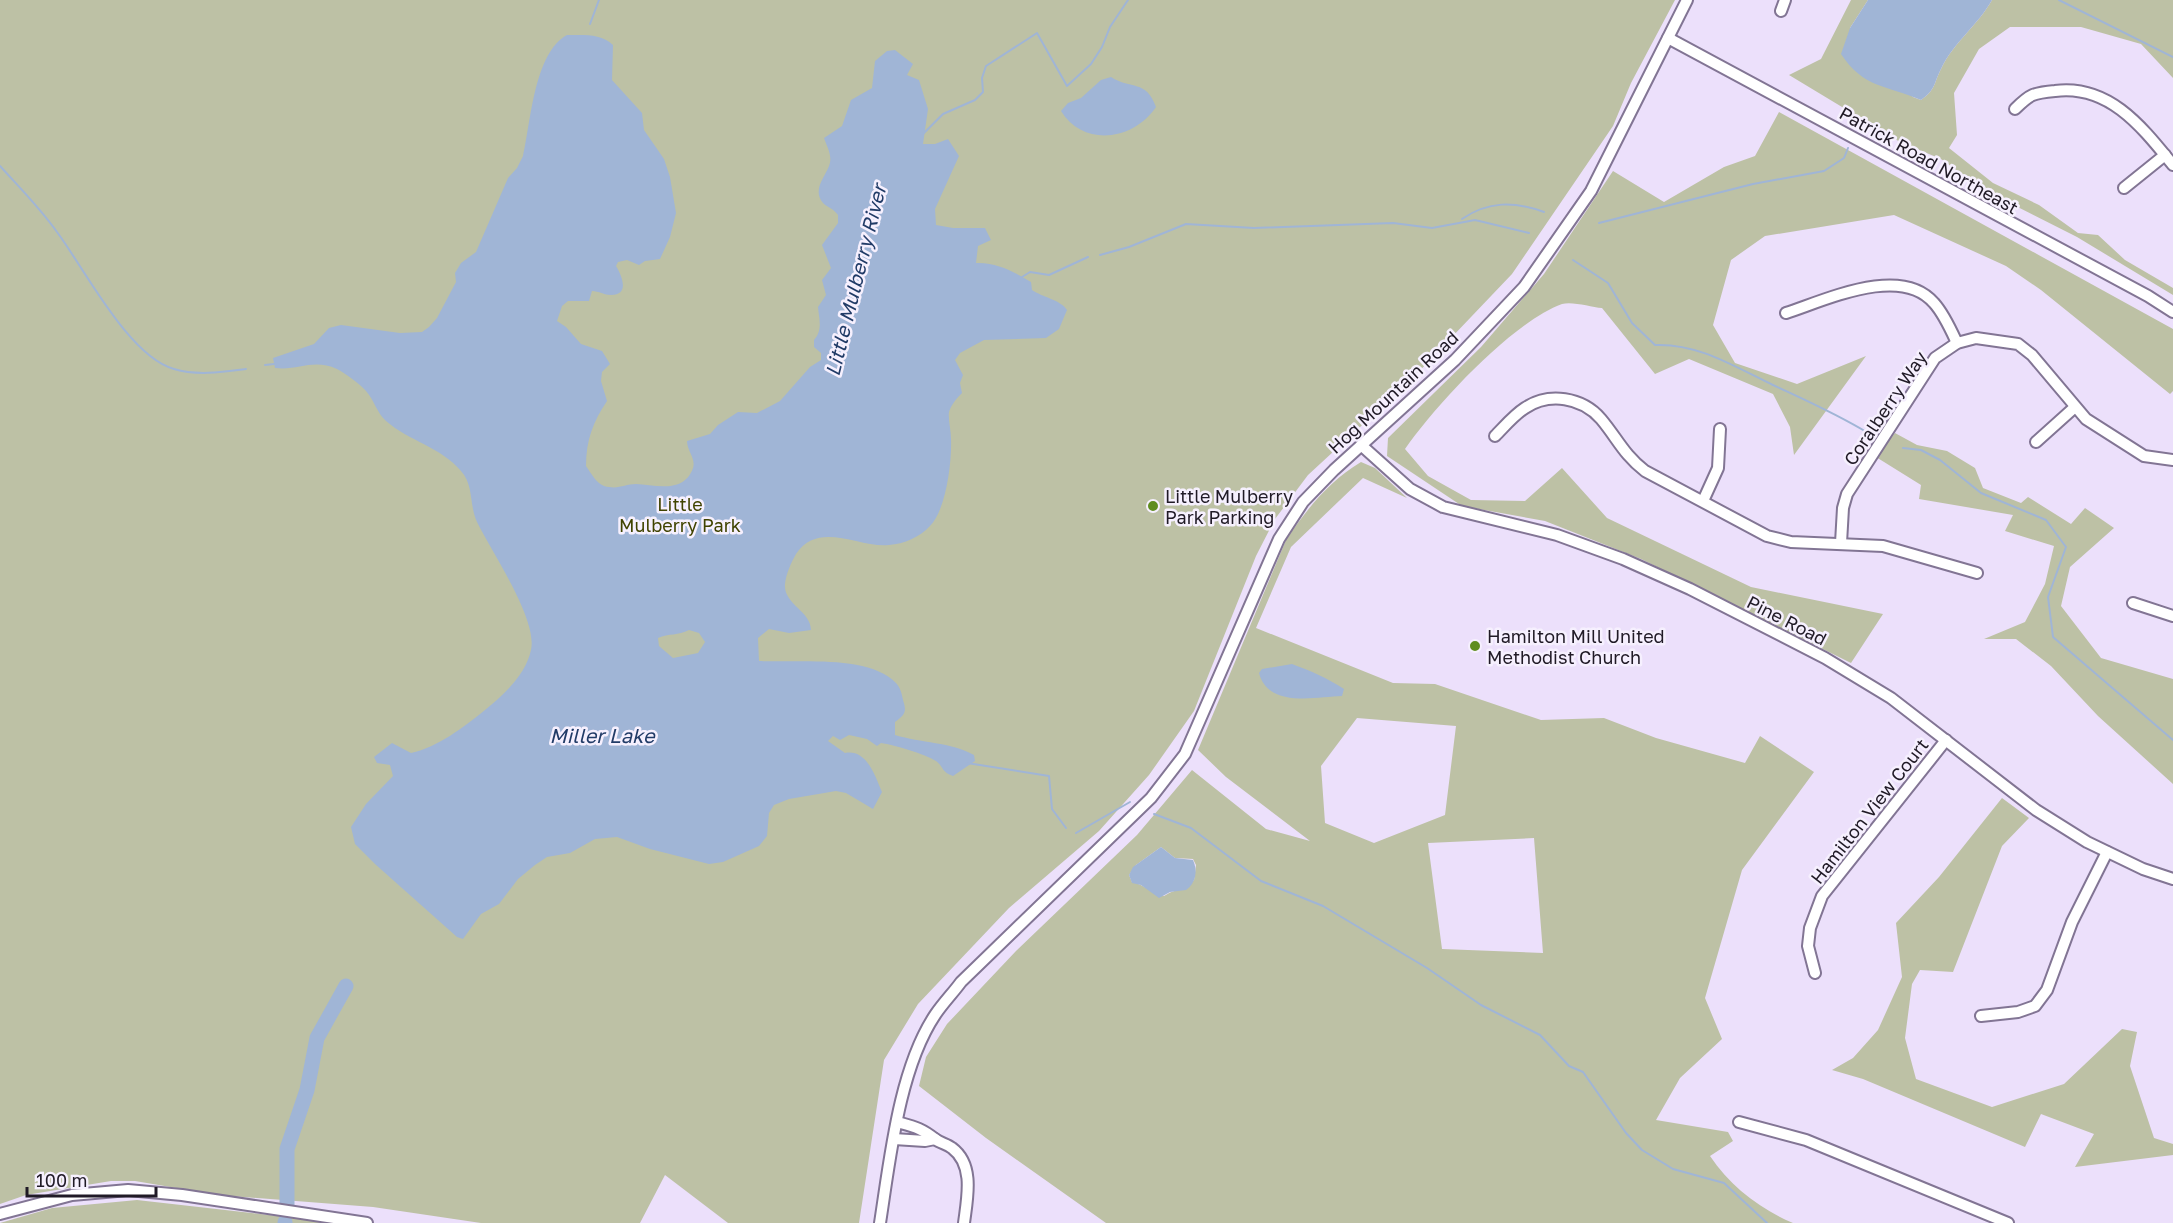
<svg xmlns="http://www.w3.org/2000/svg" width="2173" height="1223" viewBox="0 0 2173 1223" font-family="'Golos Text',sans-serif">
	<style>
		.green { fill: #bdc1a5; fill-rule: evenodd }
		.water { fill: #a0b5d6; fill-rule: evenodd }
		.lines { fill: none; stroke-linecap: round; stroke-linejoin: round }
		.stream { stroke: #a0b5d6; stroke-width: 2 }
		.river { stroke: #a0b5d6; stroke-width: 15 }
		.minor-casing { stroke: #827594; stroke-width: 14 }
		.minor { stroke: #fff; stroke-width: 10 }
		.poi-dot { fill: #5f8d20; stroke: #f6f0fe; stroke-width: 2 }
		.labels { text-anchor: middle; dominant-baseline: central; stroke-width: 5; stroke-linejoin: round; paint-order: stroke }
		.street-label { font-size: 18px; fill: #201a26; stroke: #f6f0fe }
		.poi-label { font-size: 18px; fill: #201a26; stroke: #f6f0fe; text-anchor: start }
		.park-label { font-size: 18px; fill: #404300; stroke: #f6f0fe }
		.water-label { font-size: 20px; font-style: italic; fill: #213b67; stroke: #f6f0fe }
	</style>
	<rect width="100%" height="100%" fill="#ece0fb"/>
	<g class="green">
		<path d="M0,0h1675l-44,83 -18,43 -101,148 -102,107 -102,94 -33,44 -19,37 -62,155 -45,64 -50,56 -90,77 -91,96 -34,56 -25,163h-131l-63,-48 -25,48h-159l-108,-16 -155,-12 -83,-14h-24l-85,14 -26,9z"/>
		<path d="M1851,0h17l-18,28 63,69 8,3c15,-11 12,-15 20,-31 12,-26 37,-44 51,-69h181v78l-32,-34 -60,-17h-71l-31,22 -25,44 3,42 -8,13 44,35 46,22 39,28 20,2 27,25 48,28v7l-96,-58 -93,-47 -43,-31 -41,-17 -111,-67 32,-16z"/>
		<path d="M1779,112l394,217v62l-3,3 -129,-104 -35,-24 -112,-51 -129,21 -34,24 -18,65 22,38 62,21 69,-28 -72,99 -4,-28 -17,-33 -84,-35 -34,15 -53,-66c-11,-1 -30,-7 -40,-4 -51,19 -126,101 -157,145l23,27 43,24 54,1 37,-33 45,50 144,69 132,27 -32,49 -210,-104 -96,-38 -83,-15 -75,-50 1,-18 93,-91 63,-73 69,-103 51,31 60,-35 31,-11z"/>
		<path d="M1895,433l22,12 30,6 28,17 8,20 38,15 7,-6 43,27 14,-16 29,20 -44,39 -9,39 40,52 72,21v105l-75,-68 -47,-50 -35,-27h-32l41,-17 20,-38 9,-38 -49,-15 8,-16 -94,-16 2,-14 -45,-28z"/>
		<path d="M1361,462l14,6 32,30 -44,-20 -72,69 -35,81 137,55 42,1 106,36 63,-2 52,20 89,25 15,-27 54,36 -72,98 -37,128 17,41 -42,39 -24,42 72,12 5,9 -23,15c20,30 50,53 83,67h-687l-120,-85 -67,-52 7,-29 21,-33 69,-73 121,-116 55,-65 74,59 44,12 -84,-64 -28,-27 88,-210c21,-31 43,-59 75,-78zM1357,718l99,8 -11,89 -71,28 -49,-20 -4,-57zM1534,838l9,115 -101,-4 -14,-106zM1161,847l14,11 18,1 3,6 -2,15c-14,12 -17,8 -30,16 -13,-3 -19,-11 -32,-14l-3,-7 7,-10z"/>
		<path d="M2002,798l27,20 -27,28 -49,126 -33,-2 -8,14 -7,54 11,41 76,28 72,-23 58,-55 15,3 -7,34 24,72 19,6v11l-98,12 19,-33 -53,-20 -16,33 -162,-68 -31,-9 21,-12 25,-28 24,-53 -6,-54 43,-46z"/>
		<path d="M137,1200l203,23h-340l52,-15z"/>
	</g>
	<g class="water">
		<path d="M1868,0h124c-14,25 -39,43 -51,69 -8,16 -5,20 -20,31 -34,-15 -57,-11 -80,-46l9,-26z"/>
		<path d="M567,35c16,0 34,-2 46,10l-1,35 30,33 2,17 20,29 6,18 6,36 -6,24 -10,22 -15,2 -6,4 -12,-5 -9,2 -2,4c6,10 14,29 -5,29 -7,0 -12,-4 -19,-4l-3,10h-21l-6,5 -5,15 9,6 15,17 21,7 8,13 -8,8 -1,9 6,20c-14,21 -21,39 -21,65 5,7 10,17 18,20 15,4 20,-2 32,-2 19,1 48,10 57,-16 3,-10 -6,-17 -6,-27l23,-7 8,-9 20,-13 19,1 23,-12 30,-34 11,-7v-7l-7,-6v-7c9,-10 5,-21 4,-33l8,-12 -4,-15 9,-12 -9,-23 16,-22v-8c-4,-6 -11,-8 -15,-12 -11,-13 2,-26 6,-37 4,-10 -2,-19 -5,-28l18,-12 9,-26 21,-12 3,-27 12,-10 8,-1 18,14 -6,11 12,5 9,29 -5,35h12l13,-5 11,17 -24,53 1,16 17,3h32l6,12 -13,6 -2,17c21,-1 38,9 55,19l1,8c10,7 29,10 35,20l-8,19 -13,9 -62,2 -24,13 -5,7 8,15 -3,8 2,10c-5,5 -11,12 -13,19 -1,8 2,18 2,27 1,23 -5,71 -21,87 -10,11 -26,18 -41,19 -31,3 -70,-25 -93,9 -5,9 -10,20 -11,30 -2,20 26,27 26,46l-22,3 -20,-4 -11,9 1,23c38,2 110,-7 137,22 4,4 6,11 7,17 4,12 2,15 -8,22v13c26,8 56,7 79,20l1,6 -22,15c-12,-4 -9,-9 -17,-15 -11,-7 -41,-16 -55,-18l-4,3 -10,-7 -18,-4 -9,5 -7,-4 -5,5 17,12c22,-4 30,23 37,39l-9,17 -27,-16 -10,-2 -47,8 -15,6 -5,8 -2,23 -8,10 -36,16 -14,2 -59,-15 -33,-12 -22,2 -25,14 -23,4 -12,8 -17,14 -19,25 -18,10 -18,25 -6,-2 -82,-73 -20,-20 -4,-17 15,-23 27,-28 -3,-11 -13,-2 -3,-6 18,-14 19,10c27,-6 53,-26 74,-43 19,-15 41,-36 46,-60 7,-31 -40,-99 -54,-128 -8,-17 -3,-37 -16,-51 -20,-24 -52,-30 -75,-50 -9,-8 -12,-21 -20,-30 -6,-7 -20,-17 -29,-22 -24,-11 -39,2 -62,-1l-2,-10 41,-14 15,-16 12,-3 59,8 22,-1 7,-5 8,-9 19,-36 -1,-9 6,-10 15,-11 32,-74 9,-10 6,-12c8,-34 11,-103 44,-121zM689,630l10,3 6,9 -7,11 -25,5 -14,-12 -1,-8c11,-5 20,-2 31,-8z"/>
		<path d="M1111,77c20,13 35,2 45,30 -22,33 -72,41 -95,4l7,-8 13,-5 20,-18z"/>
		<path d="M1292,664c19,7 35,14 52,25l-2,7c-27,1 -74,12 -83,-23l3,-4z"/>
		<path d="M1161,847l14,11 18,2c5,11 3,23 -7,30l-16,2 -11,6 -18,-13 -9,-2 -3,-8 4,-8z"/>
		<path d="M346,986l4,7 -8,9 -4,11 -7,1 -2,-7z"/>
	</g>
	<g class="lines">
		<g class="stream">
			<path d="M2059,0l114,57"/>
			<path d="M590,24l9,-24"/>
			<path d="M923,134l20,-20 32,-14 8,-8 -1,-14 4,-12 51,-33 30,53 24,-22 11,-17 8,-20 18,-27"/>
			<path d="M0,166c19,21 40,42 57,66 27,36 72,125 117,137 23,7 49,3 72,0"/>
			<path d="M1462,219c26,-18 52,-18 82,-7"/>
			<path d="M1599,223l154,-39 71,-13 20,-13 4,-10"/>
			<path d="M1100,255l29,-8 57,-23 68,4 139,-5 39,5 43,-8 54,13"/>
			<path d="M1573,260l35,23 24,40 23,22c43,-2 80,22 118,40 32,15 64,29 95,48"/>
			<path d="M1022,277l8,-5 19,3 39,-18"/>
			<path d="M265,365l9,-1"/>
			<path d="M1903,448l18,2 19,10 41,33 65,27 20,27 -18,50 5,40 120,103"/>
			<path d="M967,763l82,13 3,33 14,19"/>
			<path d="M1154,814l37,14 70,53 62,25 104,62 54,37 59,30 29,31 14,6 43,61 16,17 31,19 51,14 43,40"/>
			<path d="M1076,833l54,-31"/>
		</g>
		<g class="river">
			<path d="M287,1205v-56l20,-59 10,-52 29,-52"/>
			<path d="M285,1222v1"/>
		</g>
		<defs>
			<g id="minor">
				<path d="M1781,11l4,-11"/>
				<path d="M1668,38l480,258 25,16"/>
				<path d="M2015,109c15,-15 18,-16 40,-18 54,-7 87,36 118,74"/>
				<path d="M2124,188l41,-33"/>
				<path d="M1786,313c40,-13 115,-49 148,-10 10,11 17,27 23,40"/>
				<path d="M1495,436c9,-9 19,-21 30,-28 24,-16 57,-11 76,11 16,19 23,36 44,52l122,65 24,6 92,4 94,27"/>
				<path d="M2036,442l39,-35"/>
				<path d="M1361,445l49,44 33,18 114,28 66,24 67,30 135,69 66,40 145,112 51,32 56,27 30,10"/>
				<path d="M1703,501l15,-33 2,-39"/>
				<path d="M1841,543l2,-35 4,-14 88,-136 22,-15 19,-5 42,6 14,11 54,64 58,37 29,4"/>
				<path d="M2133,603l40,13"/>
				<path d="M1815,973l-7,-27 2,-18 12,-32 124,-156"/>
				<path d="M1981,1016l37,-4 17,-6 12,-16 25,-68 35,-70"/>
				<path d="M897,1122c18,5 24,6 38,17 5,4 12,5 17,9 23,17 15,51 12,75"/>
				<path d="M1739,1122l67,18 202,83"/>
				<path d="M894,1139l31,2 10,-2"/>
				<path d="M0,1214l72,-19 56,-5 54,5 185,28"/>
				<path d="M880,1223c10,-64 19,-154 55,-208 8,-12 18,-22 26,-33l190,-184 34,-44 94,-215 24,-37 31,-32 121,-110 69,-73 67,-96 96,-191"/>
			</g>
		</defs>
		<use href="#minor" class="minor-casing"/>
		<use href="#minor" class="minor"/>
	</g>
	<g class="poi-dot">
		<circle cx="1153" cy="506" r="6"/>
		<circle cx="1475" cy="646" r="6"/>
	</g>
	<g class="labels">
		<g class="street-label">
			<text transform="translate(1929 160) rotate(29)">Patrick Road Northeast</text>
			<text transform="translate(1393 392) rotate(-43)">Hog Mountain Road</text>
			<text transform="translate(1885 408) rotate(-56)">Coralberry Way</text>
			<text transform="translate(1787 620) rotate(27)">Pine Road</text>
			<text transform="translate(1869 811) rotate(-52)">Hamilton View Court</text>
		</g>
		<g class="poi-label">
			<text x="1165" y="496">Little Mulberry<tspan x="1165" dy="21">Park Parking</tspan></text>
			<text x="1487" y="636">Hamilton Mill United<tspan x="1487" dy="21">Methodist Church</tspan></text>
		</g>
		<g class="park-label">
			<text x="680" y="504">Little<tspan x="680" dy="21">Mulberry Park</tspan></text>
		</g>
		<g class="water-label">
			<text transform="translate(855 280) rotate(-76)">Little Mulberry River</text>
			<text x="602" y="735">Miller Lake</text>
		</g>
	</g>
	<path d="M27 1187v9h129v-9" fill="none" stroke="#201a26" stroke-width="3"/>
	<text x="36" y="1187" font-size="18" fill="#201a26" stroke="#f6f0fe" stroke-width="4.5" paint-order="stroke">100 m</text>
</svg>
